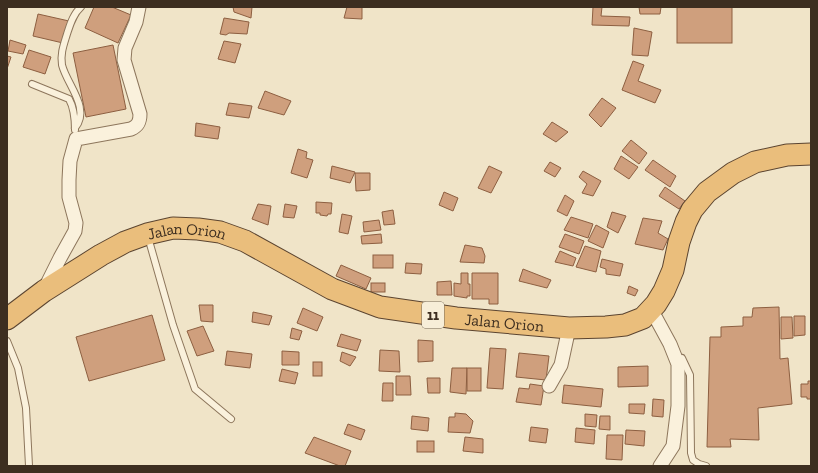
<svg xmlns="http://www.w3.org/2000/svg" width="818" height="473" viewBox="0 0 818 473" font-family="'Zilla Slab',serif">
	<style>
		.building { fill: #cf9f7d; stroke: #8d5f41 }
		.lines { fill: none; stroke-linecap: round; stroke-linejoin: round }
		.service-casing { stroke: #8d765c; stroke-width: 8 }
		.minor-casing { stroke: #8d765c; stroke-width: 15 }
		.trunk-casing { stroke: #5b4430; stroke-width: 23 }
		.service { stroke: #faf1dc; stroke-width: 6 }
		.minor { stroke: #faf1dc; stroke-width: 13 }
		.trunk { stroke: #eabe7c; stroke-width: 21 }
		.labels { text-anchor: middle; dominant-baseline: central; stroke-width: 3.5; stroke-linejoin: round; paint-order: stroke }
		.shield { fill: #f7eed8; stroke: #756857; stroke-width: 1 }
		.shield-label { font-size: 15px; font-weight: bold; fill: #3d2e20 }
		.street-label { font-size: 16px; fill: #3d2e20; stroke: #f7eed8 }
	</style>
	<rect width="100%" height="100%" fill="#f0e4c8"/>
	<g class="building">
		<path d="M94,7h18l19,8 -13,28 -33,-15z"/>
		<path d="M233,7h19l-1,11 -17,-6z"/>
		<path d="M347,7h15v12l-18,-1z"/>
		<path d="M593,7h9l-1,9 29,1 -1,9 -37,-1z"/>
		<path d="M639,7h22l-1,7h-20z"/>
		<rect x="677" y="7" width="55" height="36"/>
		<path d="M38,14l31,7 -6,22 -30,-7z"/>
		<path d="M224,18l25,4 -2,12 -18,-1 -3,2 -6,-1z"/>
		<path d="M634,28l18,4 -4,24 -16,-1z"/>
		<path d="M10,40l16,5 -3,9 -15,-3z"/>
		<path d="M224,41l17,3 -6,19 -17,-4z"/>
		<path d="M113,45l13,64 -40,8 -13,-64z"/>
		<path d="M29,50l22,7 -6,17 -22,-7z"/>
		<path d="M7,56l4,1 -4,12z"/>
		<path d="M633,61l11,4 -6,16 23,9 -6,13 -33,-13z"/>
		<path d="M265,91l26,10 -7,14 -26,-7z"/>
		<path d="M602,98l14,10 -15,19 -12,-12z"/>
		<path d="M229,103l23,3 -3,12 -23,-3z"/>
		<path d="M552,122l16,10 -12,10 -13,-8z"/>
		<path d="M196,123l24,4 -2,12 -23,-3z"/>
		<path d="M631,140l16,13 -8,11 -17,-13z"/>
		<path d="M298,149l9,3 -1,6 7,2 -6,18 -16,-5z"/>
		<path d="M621,156l17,11 -9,12 -15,-10z"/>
		<path d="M653,160l23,16 -6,11 -25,-17z"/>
		<path d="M550,162l11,6 -6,9 -11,-6z"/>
		<path d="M332,166l23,6 -5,11 -20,-5z"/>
		<path d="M489,166l13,6 -11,21 -13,-5z"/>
		<path d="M583,171l18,10 -8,15 -11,-3 5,-9 -8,-7z"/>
		<path d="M355,173h15v17l-14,1z"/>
		<path d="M665,187l20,14 -6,8 -20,-13z"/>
		<path d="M444,192l14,6 -5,13 -14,-6z"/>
		<path d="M565,195l9,6 -7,15 -10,-5z"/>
		<path d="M316,202l16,1 -1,11h-3l-1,2 -7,-1v-2h-4z"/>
		<path d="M258,204l13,2 -3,19 -16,-6z"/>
		<path d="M285,204l12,2 -3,12 -11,-1z"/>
		<path d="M393,210l2,14 -11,1 -2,-13z"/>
		<path d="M612,212l14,4 -8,17 -11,-6z"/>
		<path d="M342,214l10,2 -4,18 -9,-2z"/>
		<path d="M571,217l22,7 -5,14 -24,-8z"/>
		<path d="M643,218l19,3 -4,12 10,6 -5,11 -28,-6z"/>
		<path d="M379,220l2,10 -17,2 -1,-10z"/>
		<path d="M596,225l13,7 -6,16 -15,-7z"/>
		<path d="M381,234l1,9 -20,1 -1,-8z"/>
		<path d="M565,234l19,7 -5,13 -20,-7z"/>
		<path d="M465,245l17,3 3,8 -1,7 -24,-1z"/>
		<path d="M585,246l16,5 -5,21 -20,-5z"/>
		<path d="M560,251l16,7 -3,8 -18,-4z"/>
		<rect x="373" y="255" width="20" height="13"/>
		<path d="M602,259l21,5 -3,12 -14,-2v-5l-6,-2z"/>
		<path d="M406,263l16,1 -1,10 -16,-1z"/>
		<path d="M341,265l30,13 -5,11 -30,-13z"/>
		<path d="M523,269l28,11 -4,8 -28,-7z"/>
		<path d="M461,273h7v11h2v12h-3v2l-13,-2v-13l7,1z"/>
		<path d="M472,273h26v31h-9v-5h-17z"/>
		<path d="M451,281l1,14h-15v-13z"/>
		<rect x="371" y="283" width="14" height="9"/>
		<path d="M629,286l9,4 -3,6 -8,-3z"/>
		<path d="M199,305h14v17l-12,-1z"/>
		<path d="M779,307l1,52 8,-1 4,46 -34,4 1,32 -29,-1 1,8h-24l3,-110h11v-10l22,-1v-9h9l1,-9z"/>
		<path d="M303,308l20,9 -6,14 -20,-8z"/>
		<path d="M253,312l19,4 -3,9 -17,-3z"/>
		<path d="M152,315l13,45 -76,21 -13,-44z"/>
		<path d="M794,316h11v19l-11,1z"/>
		<path d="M781,317h11l1,21 -12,1z"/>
		<path d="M203,326l11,25 -17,5 -10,-25z"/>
		<path d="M292,328l10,3 -3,9 -9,-2z"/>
		<path d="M341,334l20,6 -4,11 -20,-5z"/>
		<path d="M418,340l15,1v20l-15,1z"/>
		<path d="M490,348l16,1 -3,40 -16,-1z"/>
		<path d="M380,350l19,1 1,21 -21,-1z"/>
		<path d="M227,351l25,3 -2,14 -25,-3z"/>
		<path d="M282,351l17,1v13h-17z"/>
		<path d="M342,352l14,5 -6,9 -10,-5z"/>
		<path d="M519,353l30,3 -3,24 -30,-3z"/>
		<rect x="313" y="362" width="9" height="14"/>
		<path d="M648,366v20l-30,1v-20z"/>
		<path d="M452,368h15l-1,26 -16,-2z"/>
		<rect x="467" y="368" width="14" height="23"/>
		<path d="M282,369l16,4 -3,11 -16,-3z"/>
		<path d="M396,376h14l1,19h-15z"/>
		<path d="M427,378h13v15h-12z"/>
		<path d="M808,381h3v18h-4v-2h-6v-13h7z"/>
		<path d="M383,383h10v18h-11z"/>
		<path d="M530,384l14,2 -3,19 -25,-3 3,-14 10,1z"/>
		<path d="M564,385l39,4 -2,18 -39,-4z"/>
		<path d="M653,399l11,1 -1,17 -11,-1z"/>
		<path d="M629,404h16l-1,10 -15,-1z"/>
		<path d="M455,413l11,1 7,7 -3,12 -22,-1 1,-15h6z"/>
		<path d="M585,414l12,1 -1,12 -11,-1z"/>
		<path d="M412,416l17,2 -1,13 -17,-2z"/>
		<path d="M600,416h10v14l-11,-1z"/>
		<path d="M348,424l17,6 -4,10 -17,-6z"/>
		<path d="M531,427l17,2 -2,14 -17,-2z"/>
		<path d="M576,428l19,2 -1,14 -19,-2z"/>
		<path d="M626,430l19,1 -1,15 -19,-2z"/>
		<path d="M607,435h16l-1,25 -16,-1z"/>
		<path d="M314,437l37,14 -6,15h-5l-35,-13z"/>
		<path d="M465,437l18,2v14l-20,-2z"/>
		<rect x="417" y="441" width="17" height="11"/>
	</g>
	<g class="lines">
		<defs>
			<g id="service">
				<path d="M32,84l37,15c5,9 6,20 6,31"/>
				<path d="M75,128c16,-20 -8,-43 -13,-63 -2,-11 2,-21 5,-31 3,-9 6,-20 14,-27"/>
				<path d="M148,237l25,88 22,64 36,30"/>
				<path d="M7,341l11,27 8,40 3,58"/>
				<path d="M682,358l8,17 1,78 2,7 6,4 7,2"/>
			</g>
			<g id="minor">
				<path d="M44,290l16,-32 15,-27 1,-8 -7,-26v-17l1,-19 6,-22 55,-10c7,-3 9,-7 9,-15l-16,-54 1,-12 11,-26 3,-15"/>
				<path d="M651,309l19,35 8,20v42l-5,40 -13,20"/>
				<path d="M549,386l12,-21 8,-37"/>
			</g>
			<g id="trunk">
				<path id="s1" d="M7,319l37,-28 57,-36 24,-13 22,-8 26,-6 25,1 22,3 25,9 87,48 48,18 76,11 113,10 37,-1 19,-2 18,-7 13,-14 8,-13 9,-21 6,-28 7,-20 6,-12 15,-18 26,-19 22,-11 32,-7 24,-1"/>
			</g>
		</defs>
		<use href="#service" class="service-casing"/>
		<use href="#minor" class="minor-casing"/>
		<use href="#trunk" class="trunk-casing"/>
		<use href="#service" class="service"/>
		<use href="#minor" class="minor"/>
		<use href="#trunk" class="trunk"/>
	</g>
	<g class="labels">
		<rect class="shield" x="422" y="302" width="22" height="26" rx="3"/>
		<g class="shield-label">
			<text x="433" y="315">11</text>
		</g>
		<g class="street-label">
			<text stroke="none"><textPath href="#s1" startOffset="205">Jalan Orion</textPath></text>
			<text stroke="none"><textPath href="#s1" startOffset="541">Jalan Orion</textPath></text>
		</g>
	</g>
	<rect width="818" height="473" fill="none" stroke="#3d2e20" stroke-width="16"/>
</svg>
